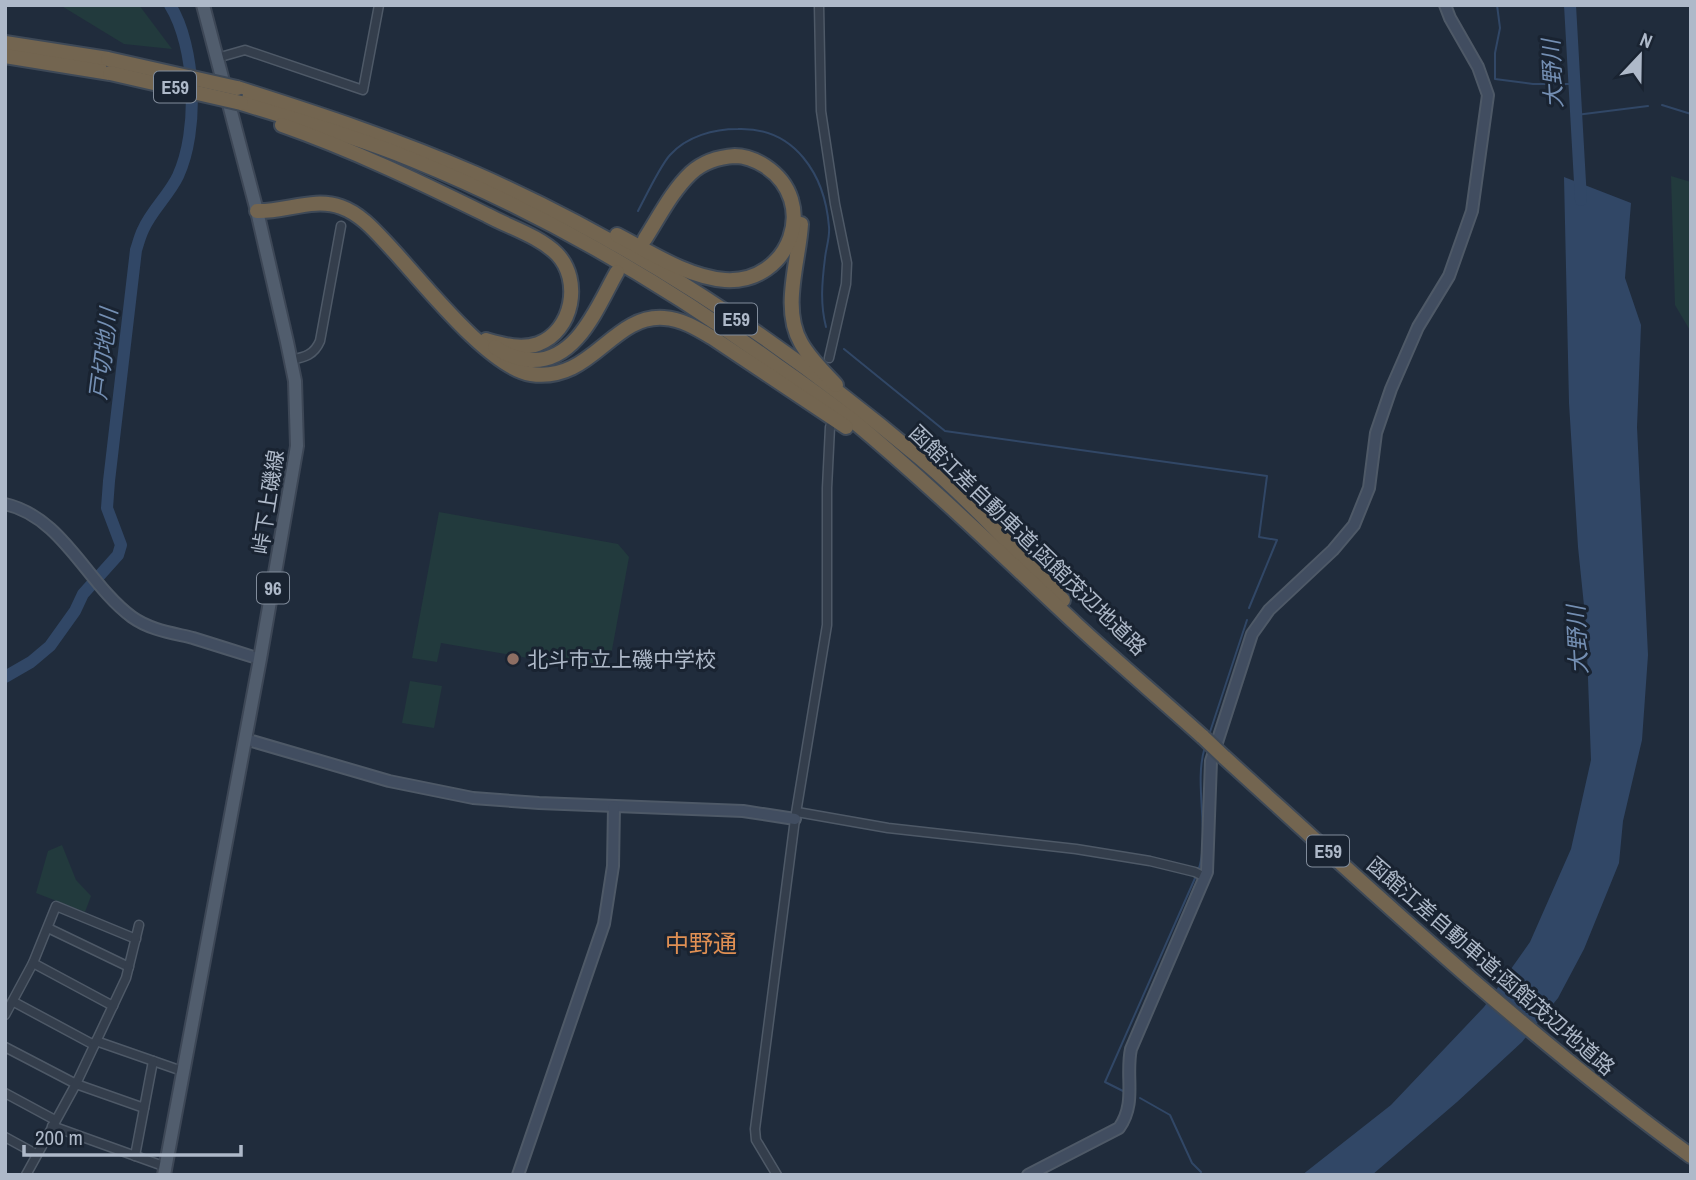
<svg xmlns="http://www.w3.org/2000/svg" width="1696" height="1180" viewBox="0 0 1696 1180" font-family="'Archivo Narrow','Noto Sans JP',sans-serif">
	<style>
		.green { fill: #223a3d }
		.water { fill: #314766 }
		.lines { fill: none; stroke-linecap: round; stroke-linejoin: round }
		.stream { stroke: #314766; stroke-width: 2 }
		.river { stroke: #314766; stroke-width: 12 }
		.street-casing { stroke: #4e5967; stroke-width: 11 }
		.secondary-casing { stroke: #4e5967; stroke-width: 14 }
		.primary-casing { stroke: #3d4756; stroke-width: 16 }
		.highway-casing { stroke: #3e4957; stroke-width: 18 }
		.street { stroke: #343e4c; stroke-width: 8 }
		.secondary { stroke: #414d60; stroke-width: 10 }
		.primary { stroke: #515d6d; stroke-width: 12 }
		.highway { stroke: #736550; stroke-width: 14 }
		.highway-bridge-casing { stroke: #3e4957; stroke-width: 18; stroke-linecap: butt }
		.highway-bridge { stroke: #736550; stroke-width: 14 }
		.education-dot { fill: #8d6e63; stroke: #192331; stroke-width: 2.5 }
		.labels { text-anchor: middle; dominant-baseline: central; stroke-width: 6; stroke-linejoin: round; paint-order: stroke }
		.shield { fill: #192331; stroke: #818c9b; stroke-width: 2 }
		.shield-label { font-size: 19px; font-weight: bold; fill: #aeb9c9 }
		.street-label { font-size: 21px; fill: #aeb9c9; stroke: #192331 }
		.poi-label { font-size: 21px; fill: #aeb9c9; stroke: #192331; text-anchor: start }
		.water-label { font-size: 23px; font-style: italic; fill: #748fb3; stroke: #192331 }
		.quarter-label { font-size: 24px; fill: #df8f53; stroke: #192331 }
	</style>
	<rect width="100%" height="100%" fill="#202c3c"/>
	<g class="green">
		<path d="M60,5h79l33,44 -48,-5z"/>
		<path d="M1671,176l20,6v150l-16,-27z"/>
		<path d="M439,512l179,32 11,13 -17,93 -25,18 -146,-25 -4,19 -25,-4z"/>
		<path d="M410,681l32,5 -8,42 -32,-5z"/>
		<path d="M62,845l14,35 15,16 -6,16 -49,-19 12,-42z"/>
	</g>
	<path class="water" d="M1564,177l67,26 -6,75 16,47 -4,102 11,228 -6,85 -19,81 -4,42 -35,86 -26,49 -36,44 -65,60 -85,73h-70l89,-70 93,-98 46,-65 41,-93 20,-89 -5,-135 -8,-78 -9,-144z"/>
	<g class="lines">
		<g class="stream">
			<path d="M1497,5l3,23 -5,25v26l38,5h41"/>
			<path d="M1662,105l29,9"/>
			<path d="M1576,115l72,-9"/>
			<path d="M638,211c8,-15 22,-45 32,-56 17,-19 44,-26 68,-26 57,-2 87,46 91,98 1,10 -3,21 -4,31 -3,24 -5,46 1,69"/>
			<path d="M844,349l101,82 322,45 -8,61 18,3 -28,68"/>
			<path d="M1209,735l38,-115"/>
			<path d="M1198,871c13,-35 -5,-88 7,-124"/>
			<path d="M1123,1091l-18,-9 91,-206"/>
			<path d="M1140,1098l30,17 22,48 9,9"/>
		</g>
		<g class="river">
			<path d="M1570,5l11,195"/>
			<path d="M5,677l26,-15 19,-16 25,-35 8,-17 35,-39 3,-10 -14,-37 2,-27 27,-231c2,-6 4,-14 7,-20 8,-19 26,-35 35,-54 21,-45 18,-129 -8,-171"/>
		</g>
		<defs>
			<g id="street">
				<path d="M819,5l2,106 14,93 12,59 -1,21 -17,74"/>
				<path d="M217,58l28,-8 118,40 16,-85"/>
				<path d="M291,360c14,-3 23,-5 29,-19l21,-115"/>
				<path d="M797,812l91,16 188,21 74,12 45,11 10,5"/>
				<path d="M48,928l81,39"/>
				<path d="M33,963l80,43"/>
				<path d="M14,1002l80,43"/>
				<path d="M5,1015l28,-52 23,-57 80,33"/>
				<path d="M96,1041l86,30"/>
				<path d="M5,1047l71,37 68,24"/>
				<path d="M5,1093l50,27"/>
				<path d="M52,1126l114,41"/>
				<path d="M5,1137l31,17"/>
				<path d="M135,1156l18,-95"/>
				<path d="M26,1175l50,-91 50,-106 13,-53"/>
				<path d="M777,1175l-21,-35 -1,-11 40,-310 32,-194v-137l3,-61"/>
			</g>
			<g id="secondary">
				<path d="M5,504c58,13 82,80 127,113 18,13 41,16 61,21 22,7 45,14 67,21"/>
				<path d="M245,739l144,42 84,17 66,5 204,8 52,8"/>
				<path d="M518,1175l86,-251 9,-58 1,-60"/>
				<path d="M1028,1175l91,-47c18,-25 6,-52 12,-79l76,-177 4,-111 41,-127 17,-24 64,-60 21,-25 15,-37 7,-55 15,-44 27,-62 31,-51 23,-65 16,-116 -10,-28 -28,-49 -5,-13"/>
			</g>
			<path id="primary" d="M164,1175l96,-516 37,-213 -2,-65 -8,-39 -30,-131 -54,-206"/>
			<g id="highway">
				<path d="M5,43l103,16"/>
				<path d="M5,56l105,17"/>
				<path d="M237,88c82,26 161,52 239,86 160,70 311,172 444,284 51,43 97,94 143,142"/>
				<path d="M241,103c58,18 116,34 172,57 130,53 249,122 362,204 26,18 51,36 76,55 78,65 151,136 225,205 42,39 85,75 127,113"/>
				<path d="M282,125c71,25 138,57 205,90 22,12 52,21 70,39 25,26 16,77 -19,90 -17,6 -34,1 -52,-4"/>
				<path d="M257,211c28,1 57,-14 84,-4 20,7 35,25 49,40 30,32 99,121 141,127 61,9 81,-60 133,-56 18,1 34,11 49,20l133,89"/>
				<path d="M801,224c-2,37 -20,84 0,119 9,16 23,29 35,42"/>
				<path d="M617,235c33,17 70,42 108,45 65,4 95,-78 40,-114 -8,-5 -20,-10 -30,-10 -16,1 -32,6 -44,17 -19,18 -32,44 -46,66"/>
				<path d="M495,347c11,8 22,12 35,13 47,3 68,-55 87,-88"/>
				<path d="M1224,757c152,138 301,278 467,399"/>
			</g>
		</defs>
		<use href="#street" class="street-casing"/>
		<use href="#secondary" class="secondary-casing"/>
		<use href="#primary" class="primary-casing"/>
		<use href="#highway" class="highway-casing"/>
		<use href="#street" class="street"/>
		<use href="#secondary" class="secondary"/>
		<use href="#primary" class="primary"/>
		<use href="#highway" class="highway"/>
		<defs>
			<g id="highway-bridge">
				<path d="M108,59l129,29"/>
				<path d="M110,73l131,30"/>
				<path d="M1203,737l21,20"/>
			</g>
		</defs>
		<use href="#highway-bridge" class="highway-bridge-casing"/>
		<use href="#highway-bridge" class="highway-bridge"/>
	</g>
	<circle class="education-dot" cx="513" cy="659" r="7"/>
	<g class="labels">
		<g class="shield">
			<rect x="154" y="71.5" width="42" height="31" rx="5"/>
			<rect x="715" y="303.5" width="42" height="31" rx="5"/>
			<rect x="257" y="572.5" width="32" height="31" rx="5"/>
			<rect x="1307" y="835.5" width="42" height="31" rx="5"/>
		</g>
		<g class="shield-label">
			<text x="175" y="87">E59</text>
			<text x="736" y="319">E59</text>
			<text x="273" y="588">96</text>
			<text x="1328" y="851">E59</text>
		</g>
		<g class="street-label">
			<text transform="translate(268 502) rotate(-81)">峠下上磯線</text>
			<text transform="translate(1028 540) rotate(44)">函館江差自動車道;函館茂辺地道路</text>
			<text transform="translate(1491 966) rotate(41)">函館江差自動車道;函館茂辺地道路</text>
		</g>
		<g class="poi-label">
			<text x="527" y="659">北斗市立上磯中学校</text>
		</g>
		<g class="water-label">
			<text transform="translate(1552 74) rotate(-93)">大野川</text>
			<text transform="translate(103 354) rotate(-83)">戸切地川</text>
			<text transform="translate(1577 640) rotate(-93)">大野川</text>
		</g>
		<g class="quarter-label">
			<text x="701" y="943">中野通</text>
		</g>
	</g>
	<rect width="1696" height="1180" fill="none" stroke="#aeb9c9" stroke-width="14"/>
	<g transform="translate(1640 56) rotate(22)" stroke="#192331" stroke-width="5" paint-order="stroke">
	<path d="M0-5L12 26L0 18L-12 26Z" fill="#aeb9c9"/>
	<text y="-10" font-size="19" font-weight="bold" text-anchor="middle" fill="#aeb9c9">N</text>
	</g>
	<path d="M24 1145v10h217v-10" fill="none" stroke="#aeb9c9" stroke-width="3.5"/>
	<text x="35" y="1145" font-size="21" fill="#aeb9c9" stroke="#192331" stroke-width="5" paint-order="stroke">200 m</text>
</svg>
